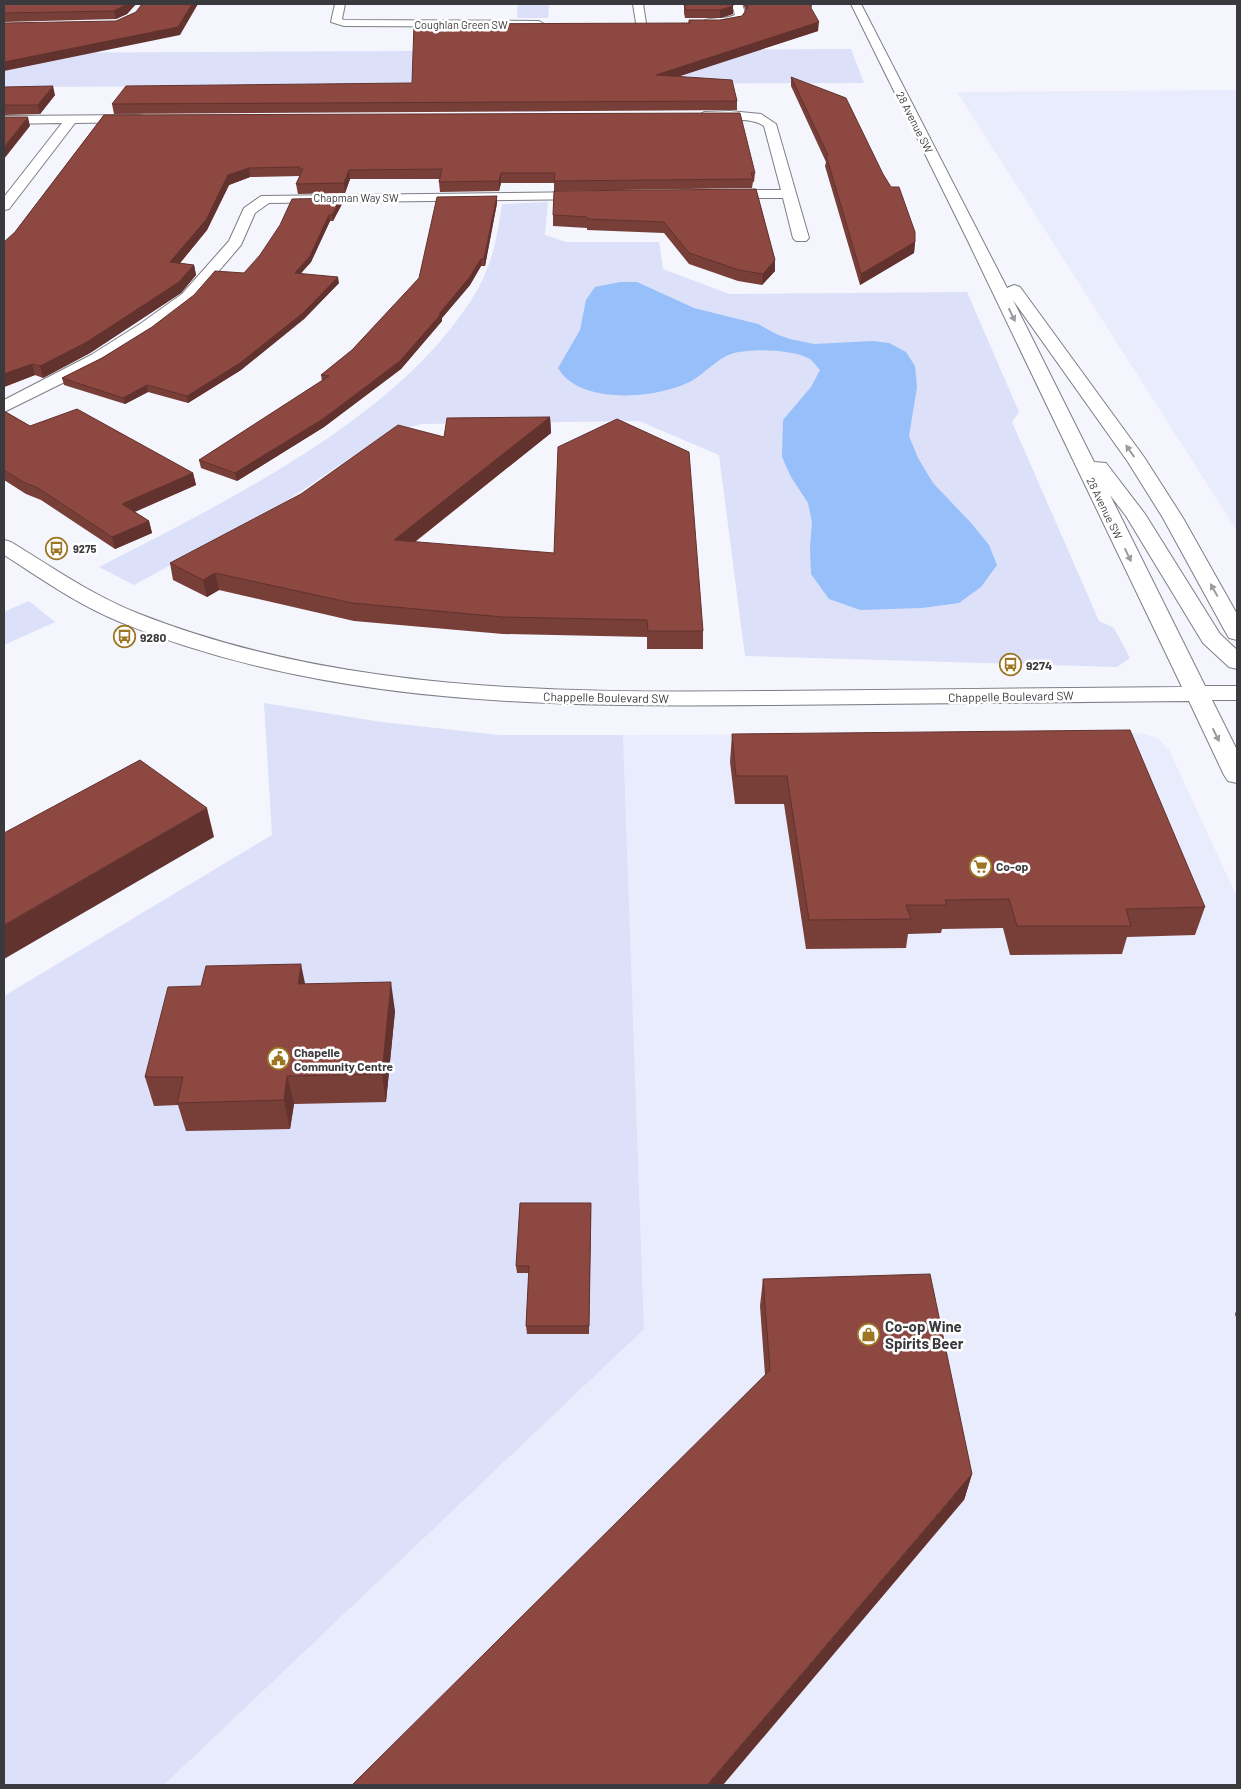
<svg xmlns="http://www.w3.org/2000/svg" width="1241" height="1789" viewBox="0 0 1241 1789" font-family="Barlow,sans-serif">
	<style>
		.built { fill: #e9ecfd }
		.green { fill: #dce0f9 }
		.water { fill: #97bff9 }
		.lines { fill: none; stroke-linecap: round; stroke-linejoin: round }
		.street-casing { stroke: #7d7e87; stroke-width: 2 }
		.secondary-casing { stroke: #7d7e87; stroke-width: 2 }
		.street { fill: #fff; fill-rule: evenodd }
		.secondary { fill: #fff; fill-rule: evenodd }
		.wall { fill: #783e38 }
		.shaded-wall { fill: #62322e }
		.building { fill: #8c4841; stroke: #62322e }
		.oneway { fill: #9c9c9e }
		.labels { text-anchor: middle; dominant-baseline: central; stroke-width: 5; stroke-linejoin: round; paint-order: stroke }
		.far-street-label { font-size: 11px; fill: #3a3a3e; stroke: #fff }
		.far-poi-label { font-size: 11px; font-weight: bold; fill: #3a3a3e; stroke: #fff; text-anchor: start }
		.poi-label { font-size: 12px; font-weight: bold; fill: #3a3a3e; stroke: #fff; text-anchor: start }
		.street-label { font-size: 12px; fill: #3a3a3e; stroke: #fff }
		.near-poi-label { font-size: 15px; font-weight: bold; fill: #3a3a3e; stroke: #fff; text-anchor: start }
	</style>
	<rect width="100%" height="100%" fill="#f4f5fd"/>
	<g class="built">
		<path d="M1237,90v441l-280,-439z"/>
		<path d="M1139,733l18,5 12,12 68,147v888h-1073l480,-456 -21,-594z"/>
	</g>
	<g class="green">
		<path d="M518,4h31l-1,14h-31z"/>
		<path d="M851,49l13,34 -314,1 -1,28h-36l2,-27 -511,2v-34z"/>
		<path d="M548,202l-3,33 21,7h93l4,27 66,25 238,-2 52,120 -7,10 87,199 15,7 16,30 -13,9 -372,-11 -26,-201 -80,-34 -217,3 -35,9 -108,73 -145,79 -35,-18c126,-65 308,-152 380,-280 14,-26 19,-54 23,-83z"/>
		<path d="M29,601l26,21 -51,23v-33z"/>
		<path d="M264,703l117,19 118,13h124l21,594 -480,456h-160v-789l268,-161z"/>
	</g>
	<path class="water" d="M620,282h17l57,26 64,16 18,10 14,5 24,5 59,-3 16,2 17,9 9,14 2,21 -8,49 9,22 15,25 39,41 17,21 8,20 -16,22 -22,16 -37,5 -62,2 -31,-11 -18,-25 -1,-27 2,-25 -4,-19 -17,-26 -9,-20 1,-37 28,-33 9,-17c-3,-3 -7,-9 -10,-11 -18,-10 -60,-11 -79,-5 -13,4 -26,19 -38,26 -33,19 -113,26 -135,-12l22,-38 6,-30 9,-13z"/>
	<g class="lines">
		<defs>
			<g id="street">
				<path d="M335,4h10l-3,15 2,1 195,1 5,3 -5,3 -195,-1 -13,-4z"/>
				<path d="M633,4h10l3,19 -1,2 -4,1 -5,-3z"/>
				<path d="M732,4h10l4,12 -1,2c-12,6 -35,14 -45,5 8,-7 25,-3 35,-8z"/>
				<path d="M730,111l31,3 15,10 33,114 -3,3h-10l-3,-3 -10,-40h-63l-7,-4 7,-4h61l-17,-64c-18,-13 -57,0 -66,-10l6,-4z"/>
				<path d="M139,115l5,1 1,3 -1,3 -69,1 -66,86 -5,1v-13l58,-74 -58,1v-8z"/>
				<path d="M592,192l5,1 2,3 -2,3 -328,4 -14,10 -14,32 -47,55 -42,32 -49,31 -99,49v-12l87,-45 49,-31 42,-30 47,-53 15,-33 17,-12z"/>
			</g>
			<path id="secondary" d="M851,4h10l146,284 7,-3 6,2 124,170 39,61 54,96v26l-8,-2 -3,-5 -63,-115 -35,-56 -115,-162 81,162 12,1 39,51 75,120 17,16v19l-8,-2 -26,-24 -77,-127 -16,-21 95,191h32v14h-25l25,50v33l-9,-2 -4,-6 -35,-74c-138,1 -277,3 -415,4 -220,2 -447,2 -654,-83 -42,-17 -78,-43 -116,-67v-15l7,2c41,25 81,53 126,71 202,80 421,80 635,78 137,-1 273,-3 410,-4l-215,-448z"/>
		</defs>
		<use href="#street" class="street-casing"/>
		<use href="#secondary" class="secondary-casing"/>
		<use href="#street" class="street"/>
		<use href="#secondary" class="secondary"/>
	</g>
	<g class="wall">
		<path d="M4,4h132l-9,10 -11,5 -112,3z"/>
		<path d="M684,4h49v10l-13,4h-35l-1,-5z"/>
		<path d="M743,4h69l-1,5 7,22 -140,45 59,25v9l-623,4 -2,-10 300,-21 276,-60 1,-3h31l22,-4 4,-5z"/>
		<path d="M791,77l124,165 -1,11 -54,32 -35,-119 1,-4 -35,-76z"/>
		<path d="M4,87l51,8 -15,19 -36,1z"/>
		<path d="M104,115l651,58 -1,9h-1l-1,6 -198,3v-8h-53l-2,8 -59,1 -1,-10 1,-3h-90l-5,14 -47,1 -2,-10 4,-8 -50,1 -21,8 -22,45 -27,33 14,2 2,10 -15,18 -91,60 -47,25 -8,-3 -31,12 11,-155z"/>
		<path d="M756,189l19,71v11l-13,14 -24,-4 -49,-17 -25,-31 -77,-3v-2l-34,-2v-11z"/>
		<path d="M497,196v7l-12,63h-4l-11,19 -28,33v3l-41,48 -77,58 -87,54 -36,-13 -2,-8 123,-79 -1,-6 31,-25z"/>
		<path d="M342,204l-9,17h-3l-19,41 -11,12 39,9 -35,36 -63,51 -53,33 -40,-11 -23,12 -61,-19 -2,-7 40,-20 142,-85z"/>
		<path d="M4,411l26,15 163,47 3,12 -61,27 14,9 3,12 -37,16 -74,-49 -15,-6 -22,-14z"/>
		<path d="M550,417l1,16 -136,109 288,89v18h-56v-12l-144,-3 -149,-13 -135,-31 -12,7 -34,-17 -3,-17 274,-126z"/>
		<path d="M732,734l473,173 -10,28 -68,2 -5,17 -112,1 -7,-27 -61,1 -1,4 -33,1 -2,14 -100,1 -22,-145h-49l-5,-42z"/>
		<path d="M305,984l90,27 -9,91 -92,2 -4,25 -104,2 -8,-26 -24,1 -9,-29z"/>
		<path d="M591,1211l-2,123h-62l-1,-8 3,-53h-12l-1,-7z"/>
		<path d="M763,1279l209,195 -8,26 -199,-125 -5,-69z"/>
		<path d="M1237,1309v12l-2,-7z"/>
	</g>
	<g class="shaded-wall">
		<path d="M127,4h9l-9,10 -11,5 -2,-8z"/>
		<path d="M192,4h6l-18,31 -176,36v-9z"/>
		<path d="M733,6v8l-13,4v-8z"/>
		<path d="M819,22l-1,9 -162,53v-9z"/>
		<path d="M53,86l2,9 -15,19 -2,-9z"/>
		<path d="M28,117l2,9 -26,33v-12z"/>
		<path d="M249,168l1,9 -21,8 -22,45 -35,43 -2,-11 58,-87z"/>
		<path d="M349,170l1,9 -5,14 -1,-10z"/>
		<path d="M501,173v10l-2,8v-10z"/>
		<path d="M497,196v7l-12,63 -1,-7z"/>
		<path d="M341,198l1,6 -9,17 -1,-6z"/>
		<path d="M329,215l1,6 -19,41 -15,17 -1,-6z"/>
		<path d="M915,242l-1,11 -54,32 1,-11z"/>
		<path d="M481,259v7l-11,19 -28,33v3l-41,48 -77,58 -87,54 -2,-8 204,-159z"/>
		<path d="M775,260v11l-13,14 1,-11z"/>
		<path d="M194,265l2,10 -15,18 -91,60 -47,25 -3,-12z"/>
		<path d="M338,277l1,6 -35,36 -63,51 -53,33 -1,-7z"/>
		<path d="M32,364l3,11 -31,12v-13z"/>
		<path d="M147,385l1,7 -23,12 -2,-6z"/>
		<path d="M550,417l1,16 -156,124 -1,-17z"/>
		<path d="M193,473l3,12 -72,31 -2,-12z"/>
		<path d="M149,521l3,12 -37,16 -3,-12z"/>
		<path d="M215,573l4,17 -12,7 -4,-17z"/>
		<path d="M207,808l7,29 -210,122v-34z"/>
		<path d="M301,964l6,29 -9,-9z"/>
		<path d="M391,982l4,29 -9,91 -4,-28z"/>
		<path d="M287,1076l7,28 -4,25 -6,-29z"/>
		<path d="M972,1474l-8,26 -241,285h-16z"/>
	</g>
	<g class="building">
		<path d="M4,4h123l-2,1 -11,6 -110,2z"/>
		<path d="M142,4h50l-14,23 -174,35v-39l112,-2 20,-9z"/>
		<path d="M686,4h47v2l-13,4h-34l-2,-5h3z"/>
		<path d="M747,4h64v4l8,14 -163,53 76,5 5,21 -625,3 14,-18 286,-3 2,-59 276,-1 -1,-3h31l22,-4 6,-9z"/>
		<path d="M791,77l55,21 37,76 8,13h8l16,45v10l-54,32 -35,-119h2z"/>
		<path d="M53,86l-15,19h-34v-18z"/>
		<path d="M740,113l15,60h-4l2,6 -199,2 1,-8h-54l-2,8 -60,1 3,-13 -93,1 -5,13 -48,1 7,-15h-4l1,-2 -51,1 -21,7 -22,45 -36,42 24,3 -15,17 -92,60 -47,24 -8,-2 -28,10v-132l11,-10 89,-117z"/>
		<path d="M4,117h24l-24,30z"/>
		<path d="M756,189l19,71 -12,14 -24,-4 -50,-17 -25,-31 -77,-3v-2l-34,-2 1,-24z"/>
		<path d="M497,196l-13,63h-3l-12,19 -30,36h2l-41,47 -77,58 -88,54 -36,-13 130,-84 -8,-1 31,-25 67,-72 18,-81z"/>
		<path d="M341,198l-9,17h-3l-19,41 -15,17 43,4 -35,36 -63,50 -53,33 -40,-11 -24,13 -61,-20 40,-20 50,-31 42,-32 21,-24 29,2 16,-18 20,-30 12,-26z"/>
		<path d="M77,409l116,64 -71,31 27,17 -37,16 -74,-49 -15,-6 -19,-12v-59l26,15z"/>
		<path d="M550,417l-156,123 160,13 4,-106 59,-28 72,33 14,179h-55l-1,-11 -145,-3 -150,-14 -137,-30 -12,7 -33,-17 131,-69 97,-69 46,12 3,-19z"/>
		<path d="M1130,730l75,177 -79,2 5,17h-114l-8,-27 -64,1 2,5h-41l5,14 -102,1 -22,-144h-51l-4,-42z"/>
		<path d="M140,760l67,48 -203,117v-92z"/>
		<path d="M301,964l-3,20 93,-2 -9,92 -95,2 -3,24 -107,3 6,-26h-38l23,-90 33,-1 5,-20z"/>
		<path d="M520,1203h71l-2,123h-63l3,-60h-13z"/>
		<path d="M930,1274l42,200 -265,311h-355l418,-415 -7,-91z"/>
	</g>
	<defs><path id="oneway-solid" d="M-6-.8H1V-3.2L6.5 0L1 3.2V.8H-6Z" transform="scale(1.25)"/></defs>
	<g class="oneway">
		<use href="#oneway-solid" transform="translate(1012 315) rotate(64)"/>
		<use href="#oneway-solid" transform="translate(1130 451) rotate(-125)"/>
		<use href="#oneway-solid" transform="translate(1128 555) rotate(64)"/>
		<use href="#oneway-solid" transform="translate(1214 590) rotate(-119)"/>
		<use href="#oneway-solid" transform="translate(1216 735) rotate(63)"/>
	</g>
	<defs>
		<symbol id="bus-ring" viewBox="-11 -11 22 22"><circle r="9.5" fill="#fff" stroke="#9c7622" stroke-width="1.5"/><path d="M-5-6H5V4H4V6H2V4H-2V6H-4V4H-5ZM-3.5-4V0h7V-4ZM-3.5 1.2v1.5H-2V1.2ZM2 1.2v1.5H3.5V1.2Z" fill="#9c7622"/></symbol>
		<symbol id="supermarket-ring" viewBox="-11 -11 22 22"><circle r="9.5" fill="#fff" stroke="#9c7622" stroke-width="1.5"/><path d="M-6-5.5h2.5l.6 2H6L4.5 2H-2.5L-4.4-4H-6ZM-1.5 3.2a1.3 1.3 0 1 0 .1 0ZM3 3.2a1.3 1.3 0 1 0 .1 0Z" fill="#9c7622"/></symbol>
		<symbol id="civic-ring" viewBox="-11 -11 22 22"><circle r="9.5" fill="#fff" stroke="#9c7622" stroke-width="1.5"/><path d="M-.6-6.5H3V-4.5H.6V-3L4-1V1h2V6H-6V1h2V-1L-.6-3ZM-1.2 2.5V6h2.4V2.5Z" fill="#9c7622"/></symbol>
		<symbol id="shop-ring" viewBox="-11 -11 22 22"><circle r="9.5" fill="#fff" stroke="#9c7622" stroke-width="1.5"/><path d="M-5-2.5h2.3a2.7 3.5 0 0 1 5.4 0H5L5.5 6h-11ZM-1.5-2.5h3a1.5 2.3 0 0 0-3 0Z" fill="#9c7622"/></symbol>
	</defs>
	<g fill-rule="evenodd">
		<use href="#bus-ring" x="44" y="536" width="25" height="25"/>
		<use href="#bus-ring" x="112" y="624" width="25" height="25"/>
		<use href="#bus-ring" x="998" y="652" width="25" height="25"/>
		<use href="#supermarket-ring" x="968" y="854" width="25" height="25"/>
		<use href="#civic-ring" x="266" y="1046" width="25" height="25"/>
		<use href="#shop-ring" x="856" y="1322" width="25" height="25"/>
	</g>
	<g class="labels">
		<g class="far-street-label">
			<text x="461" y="24">Coughlan Green SW</text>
			<text transform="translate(915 122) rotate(63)">28 Avenue SW</text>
			<text x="356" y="197">Chapman Way SW</text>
			<text transform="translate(1105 508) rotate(64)">28 Avenue SW</text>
		</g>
		<g class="far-poi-label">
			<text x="73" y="548">9275</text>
		</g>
		<g class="poi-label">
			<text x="140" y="637">9280</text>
			<text x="1026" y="665">9274</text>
			<text x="996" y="866">Co-op</text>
			<text x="294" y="1052">Chapelle<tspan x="294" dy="14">Community Centre</tspan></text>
		</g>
		<g class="street-label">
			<text transform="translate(1011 696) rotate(-1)">Chappelle Boulevard SW</text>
			<text transform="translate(606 697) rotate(1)">Chappelle Boulevard SW</text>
		</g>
		<g class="near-poi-label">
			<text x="885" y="1326">Co-op Wine<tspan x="885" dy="17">Spirits Beer</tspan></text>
		</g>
	</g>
	<rect width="1241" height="1789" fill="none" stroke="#3a3a3e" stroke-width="10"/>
</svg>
